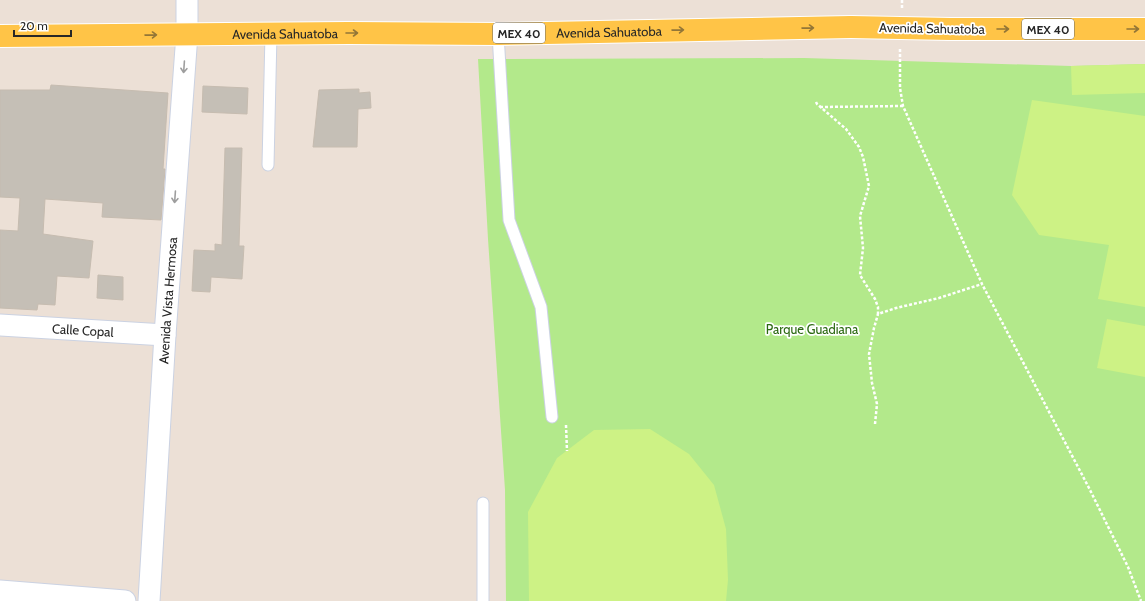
<svg xmlns="http://www.w3.org/2000/svg" width="1145" height="601" viewBox="0 0 1145 601" font-family="Cabin,sans-serif">
	<style>
		.green { fill: #b3e98b }
		.pitch { fill: #cdf285 }
		.building { fill: #c5bfb6; stroke: #c6bcb0 }
		.lines { fill: none; stroke-linecap: round; stroke-linejoin: round }
		.lane-casing { stroke: #cbd2e2; stroke-width: 13 }
		.street-casing { stroke: #cbd2e2; stroke-width: 23 }
		.primary-casing { stroke: #fff; stroke-width: 24 }
		.path { stroke: #fff; stroke-width: 2.5; stroke-dasharray: 3 2; stroke-linecap: butt }
		.lane { stroke: #fff; stroke-width: 11 }
		.street { stroke: #fff; stroke-width: 21 }
		.primary { stroke: #ffc447; stroke-width: 22 }
		.primary-bridge-casing { stroke: #fff; stroke-width: 24; stroke-linecap: butt }
		.primary-bridge { stroke: #ffc447; stroke-width: 22 }
		.oneway { stroke: #937637 }
		.oneway2 { stroke: #9e9e9e }
		.labels { text-anchor: middle; dominant-baseline: central; stroke-width: 3.5; stroke-linejoin: round; paint-order: stroke }
		.shield { fill: #fff; stroke: #686868; stroke-width: 1 }
		.shield-label { font-size: 12px; font-weight: bold; fill: #272727 }
		.street-label { font-size: 13px; fill: #272727; stroke: #fff }
		.park-label { font-size: 13px; fill: #2b6911; stroke: #fff }
	</style>
	<rect width="100%" height="100%" fill="#ece0d6"/>
	<path class="green" d="M804,58l267,8 74,-2v537h-639l-1,-111 -17,-251 -10,-180z"/>
	<g class="pitch">
		<path d="M1145,64v29l-73,2 -1,-29z"/>
		<path d="M1032,100l113,16v191l-47,-8 11,-54 -70,-10 -27,-40z"/>
		<path d="M1107,319l38,7v51l-48,-9z"/>
		<path d="M650,429l39,25 25,31 12,44 2,51 -2,21h-197l-1,-89 29,-54 37,-28z"/>
	</g>
	<g class="building">
		<path d="M51,85l117,8 -5,76h2l-4,51 -59,-3 1,-14 -58,-4 -2,35 50,7 -4,37 -32,-2 -2,29 -17,-1 -1,6 -37,-2v-78l18,1 2,-33 -20,-1v-107h50z"/>
		<path d="M203,86l45,2 -1,26 -45,-2z"/>
		<path d="M359,89v4l11,-1 1,16 -13,1 -1,38h-44l6,-57z"/>
		<path d="M225,148h17l-3,98h5l-2,33 -31,-2 -1,15 -18,-1 2,-41 21,1v-7l7,1z"/>
		<path d="M98,275l25,2v23l-26,-2z"/>
	</g>
	<g class="lines">
		<defs>
			<g id="lane">
				<path d="M498,34l11,186 32,87 11,110"/>
				<path d="M268,165l3,-131"/>
				<path d="M483,601v-98"/>
			</g>
			<g id="street">
				<path id="s1" d="M0,325l165,10"/>
				<path d="M0,591l125,10"/>
				<path id="s2" d="M149,601l16,-266 22,-301v-34"/>
			</g>
			<g id="primary">
				<path d="M950,29h195"/>
				<path id="s3" d="M0,36l349,-3 149,1 353,-7"/>
			</g>
		</defs>
		<use href="#lane" class="lane-casing"/>
		<use href="#street" class="street-casing"/>
		<use href="#primary" class="primary-casing"/>
		<g class="path">
			<path d="M902,8v-8"/>
			<path d="M900,49v39l3,18 79,178 107,204 39,79 13,34"/>
			<path d="M816,102l1,2 29,25 13,18 4,10 6,29 -9,30 3,32 -3,27 15,24 3,8v7l18,-6 43,-10 43,-14"/>
			<path d="M820,107l83,-1"/>
			<path d="M875,424l2,-20 -5,-21 -3,-29 5,-26 4,-14"/>
			<path d="M566,425l1,26"/>
		</g>
		<use href="#lane" class="lane"/>
		<use href="#street" class="street"/>
		<use href="#primary" class="primary"/>
		<defs>
			<path id="primary-bridge" d="M851,27l99,2"/>
		</defs>
		<use href="#primary-bridge" class="primary-bridge-casing"/>
		<use href="#primary-bridge" class="primary-bridge"/>
	</g>
	<defs><path id="oneway-shaft" d="M-6 0H5M1.5-3L5.5 0L1.5 3" fill="none" stroke-width="1.6" stroke-linecap="round" stroke-linejoin="round"/></defs>
	<g class="oneway">
		<use href="#oneway-shaft" transform="translate(808 28) rotate(-1)"/>
		<use href="#oneway-shaft" transform="translate(1003 29)"/>
		<use href="#oneway-shaft" transform="translate(1133 29)"/>
		<use href="#oneway-shaft" transform="translate(678 30) rotate(-1)"/>
		<use href="#oneway-shaft" transform="translate(352 33)"/>
		<use href="#oneway-shaft" transform="translate(151 35) rotate(-1)"/>
	</g>
	<g class="oneway2">
		<use href="#oneway-shaft" transform="translate(184 67) rotate(94)"/>
		<use href="#oneway-shaft" transform="translate(175 197) rotate(94)"/>
	</g>
	<g class="labels">
		<g class="shield">
			<rect x="1022" y="19" width="52" height="20" rx="3"/>
			<rect x="493" y="23" width="52" height="20" rx="3"/>
		</g>
		<g class="shield-label">
			<text x="1048" y="29">MEX 40</text>
			<text x="519" y="33">MEX 40</text>
		</g>
		<g class="street-label">
			<text transform="translate(932 28) rotate(1)">Avenida Sahuatoba</text>
			<text stroke="none"><textPath href="#s3" startOffset="609">Avenida Sahuatoba</textPath></text>
			<text stroke="none"><textPath href="#s3" startOffset="285">Avenida Sahuatoba</textPath></text>
			<text stroke="none"><textPath href="#s2" startOffset="301">Avenida Vista Hermosa</textPath></text>
			<text stroke="none"><textPath href="#s1" startOffset="83">Calle Copal</textPath></text>
		</g>
		<g class="park-label">
			<text x="812" y="329">Parque Guadiana</text>
		</g>
	</g>
	<path d="M14 30v6h57v-6" fill="none" stroke="#272727" stroke-width="2"/>
	<text x="20" y="30" font-size="12" fill="#272727" stroke="#ffffff" stroke-width="3" paint-order="stroke">20 m</text>
</svg>
